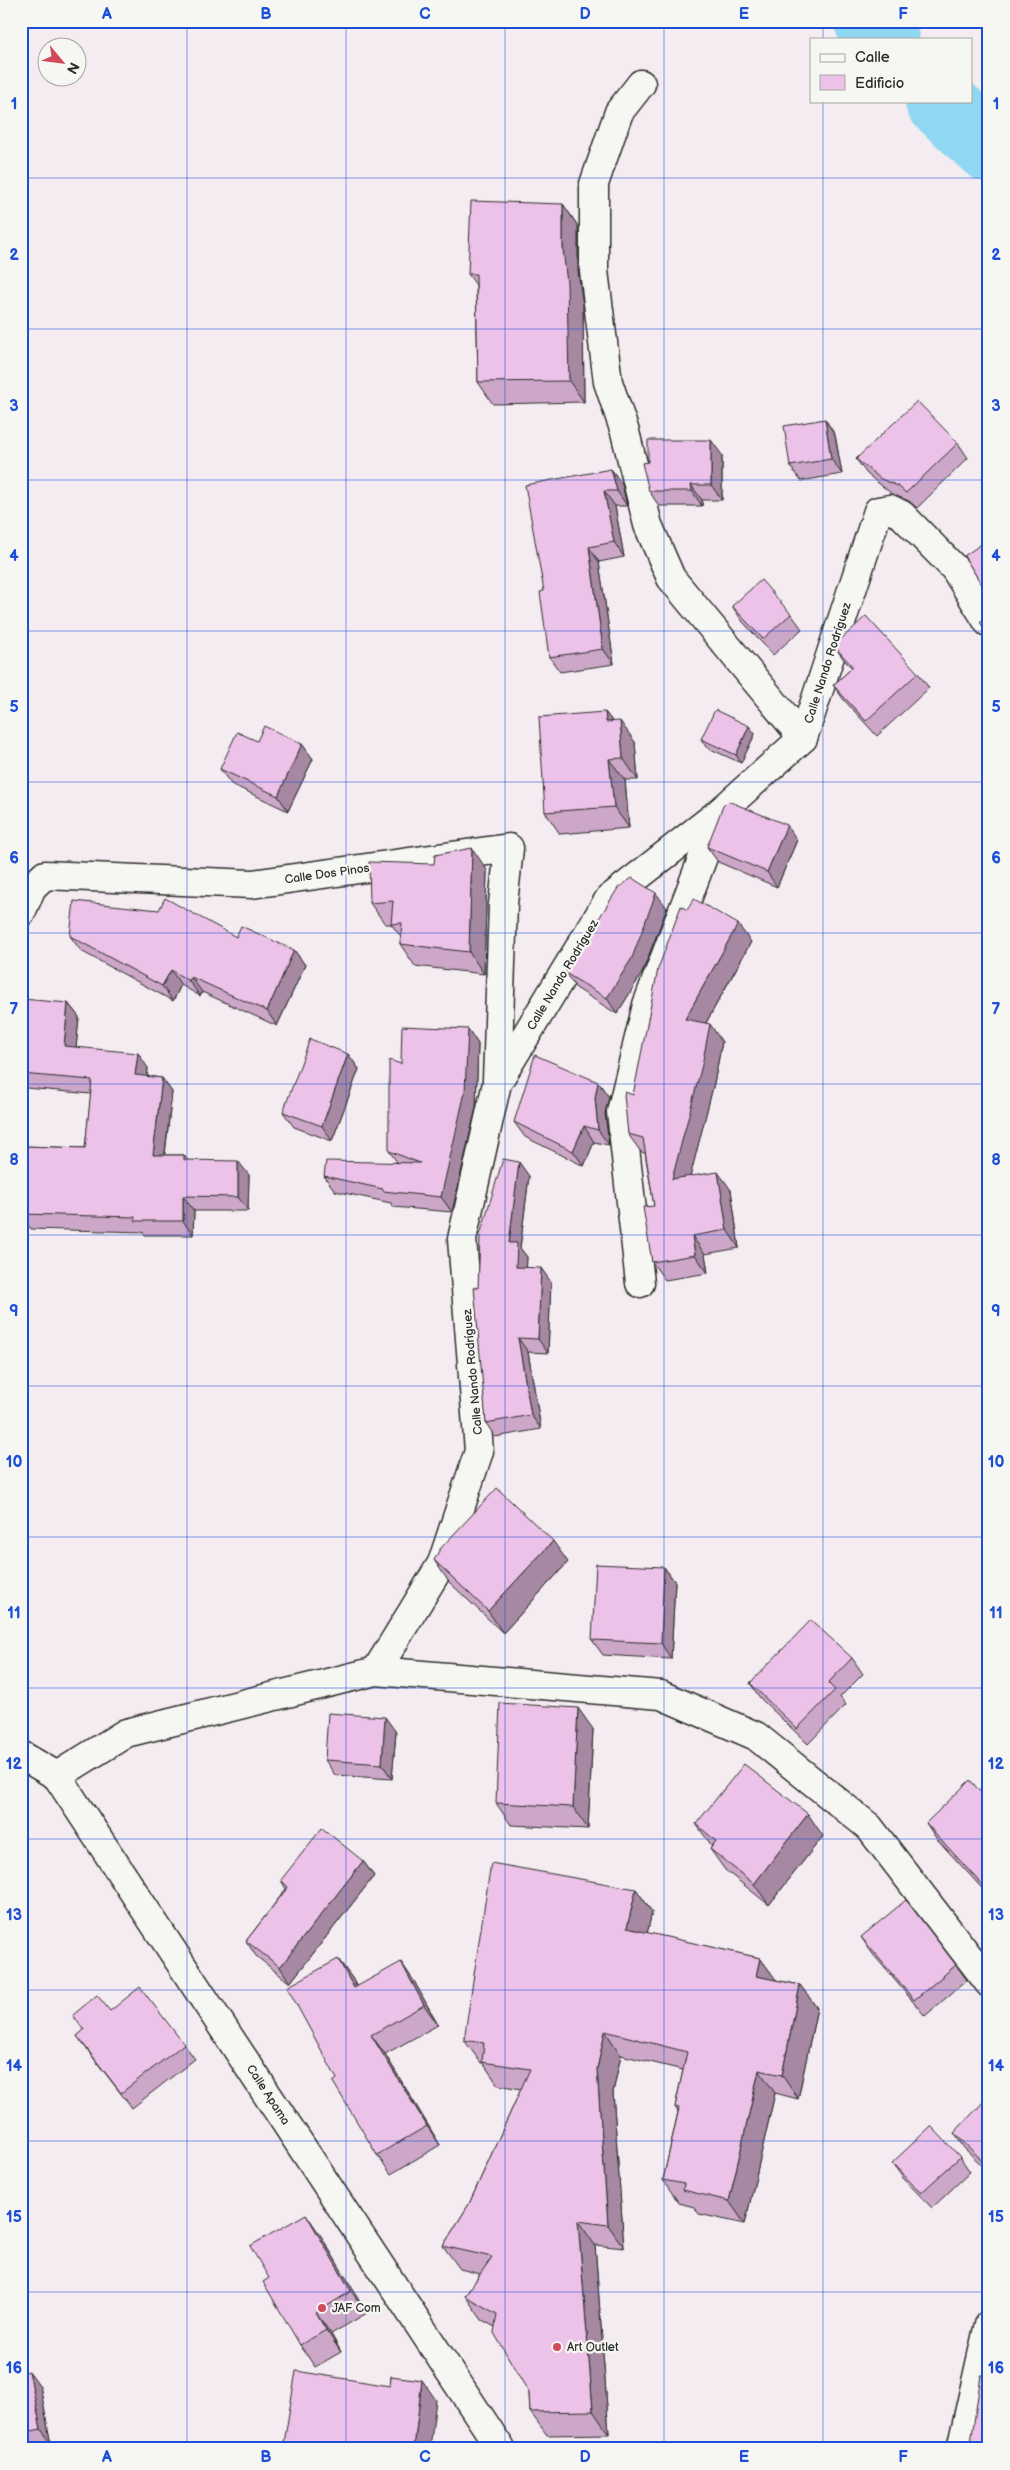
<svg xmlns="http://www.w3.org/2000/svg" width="1010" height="2470" viewBox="0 0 1010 2470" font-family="'Balsamiq Sans',sans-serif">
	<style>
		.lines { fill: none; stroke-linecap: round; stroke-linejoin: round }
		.river { stroke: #90d7f1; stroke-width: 70 }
		.street-casing { stroke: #2b2b2b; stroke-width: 31 }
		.street { stroke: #f6f6f2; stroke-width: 28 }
		.wall { fill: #cca7c8; stroke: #2b2b2b }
		.shaded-wall { fill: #a688a2; stroke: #2b2b2b }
		.building { fill: #edc2e8; stroke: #2b2b2b }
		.grid { fill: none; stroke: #1d4ed8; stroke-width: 1; stroke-opacity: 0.55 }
		.poi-dot { fill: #d1495b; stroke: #f6f6f2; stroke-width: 2 }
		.labels { text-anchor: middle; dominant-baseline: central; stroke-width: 4.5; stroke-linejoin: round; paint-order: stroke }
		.street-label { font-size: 12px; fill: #2b2b2b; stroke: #f6f6f2 }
		.poi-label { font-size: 12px; fill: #2b2b2b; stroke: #f6f6f2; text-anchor: start }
		.neatline { fill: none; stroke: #1d4ed8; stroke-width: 2 }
		.grid-label { font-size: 16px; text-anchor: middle; font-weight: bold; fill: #1d4ed8 }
	</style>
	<rect width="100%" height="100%" fill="#f4ecf0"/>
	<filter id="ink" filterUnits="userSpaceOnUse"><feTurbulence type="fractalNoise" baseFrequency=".02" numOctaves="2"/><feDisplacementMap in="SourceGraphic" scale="10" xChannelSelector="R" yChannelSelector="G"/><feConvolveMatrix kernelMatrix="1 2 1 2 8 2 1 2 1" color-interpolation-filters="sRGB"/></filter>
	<g filter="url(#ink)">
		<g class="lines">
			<g class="river">
				<path d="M869,21l15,18"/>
				<path d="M940,101l49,46"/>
			</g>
			<defs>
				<g id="street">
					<path d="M641,84l-22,28 -25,72v87l14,111 17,50 23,93 23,53 132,160"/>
					<path d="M21,913l11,-26 13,-12 207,9 257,-36 -6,56 -6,177"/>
					<path d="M640,1283l-19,-171 26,-107 73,-193"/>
					<path d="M376,1671l66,-108 37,-112 -17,-212 35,-156 112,-184 111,-87 83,-74 75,-227 12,-2 12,6 53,54 33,53"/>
					<path d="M21,1755l36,21 444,673"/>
					<path d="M57,1776l69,-43 250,-62 285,24 95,41 113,91 120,156"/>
					<path d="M961,2449l28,-125"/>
				</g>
			</defs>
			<use href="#street" class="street-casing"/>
			<use href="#street" class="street"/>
		</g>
		<g class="wall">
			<path d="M563,204l15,22v45l5,34 1,97 -91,2 -15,-22 -2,-97 -8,-11z"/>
			<path d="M825,419l10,16 7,39 -41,7 -11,-15z"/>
			<path d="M958,443l10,15 -51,50 -8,-7 -17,-7 -25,-20 -11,-15z"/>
			<path d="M722,455v45h-20v6h-43l-10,-15z"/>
			<path d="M611,469l11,15 5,22h-12l9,51 -25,5 15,102 -54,8 -11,-15 -5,-66z"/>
			<path d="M732,606l59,8 11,15 -29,26 -30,-33z"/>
			<path d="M834,646l84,27 11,15 -52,48 -33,-36 -11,-15 19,-17 -7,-7z"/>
			<path d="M605,712l7,9 23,21 3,38h-13l4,48 -69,6 -15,-22z"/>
			<path d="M749,726l6,8 -14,29 -35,-16 -5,-8z"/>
			<path d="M257,741l45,3 11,15 -25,52 -57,-27 -11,-15z"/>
			<path d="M797,840l-20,47 -59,-25 -11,-15z"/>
			<path d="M434,864l53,6 -3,104 -69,-8 -15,-22 1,-7 -10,-13h-6l-15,-21z"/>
			<path d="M667,908l-25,65 -25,41 -41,-26 -11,-15z"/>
			<path d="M687,910l64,32 -45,81 16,19 -8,41 -24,93 41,14 8,58 -34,6 3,19 -43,7 -13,-18 2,-56 -9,-53 -4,-1 -13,-18 5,-39z"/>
			<path d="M70,936l166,1 58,13 11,15 -28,61 -75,-34 -2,4 -19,-11 -8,16 -92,-50z"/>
			<path d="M68,1003l11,14 -3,30 72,21 -1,8 15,2 10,14 -7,63h19l3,5 62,15 -1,36h-54l-1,24h-48l-2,-3 -112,-3 -10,-14 2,-69 62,2 6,-54 -65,-6 -5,-7v-72z"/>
			<path d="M468,1029l10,15 -2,63 -24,105 -59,-5 -2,-4 -56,-12 -11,-15 73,-14 -8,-11 12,-87z"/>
			<path d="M348,1054l11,15 -27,72 -38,-14 -11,-15z"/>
			<path d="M598,1082l11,15 -4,16 4,32 -15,-3 -10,24 -59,-29 -11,-15z"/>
			<path d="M529,1176l-9,72 7,9 -1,11 25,14 -3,71 -20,-1 13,77 -46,8 -9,-14 -8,-135z"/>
			<path d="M434,1560l134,2 -65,71 -54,-51z"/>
			<path d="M664,1567l11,15 -4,77 -68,-4 -11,-15z"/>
			<path d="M852,1658l11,16 -23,23 6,8 -38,39 -48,-46 -10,-15z"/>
			<path d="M593,1729l-5,100 -77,-4 -15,-22z"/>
			<path d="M396,1732l-4,47 -57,-4 -10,-15z"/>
			<path d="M989,1802v94l-53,-58 -10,-15z"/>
			<path d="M696,1824l127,12 -54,69 -44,-35 -15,-21 2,-3z"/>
			<path d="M363,1861l11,15 -84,107 -34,-27 -10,-15 40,-52 -5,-9z"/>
			<path d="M636,1889l16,23 -5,21 113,25 16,22 24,5 17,23 -19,91 -23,-6 -30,131 -46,-10 -5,-7 -15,-4 -16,-23 15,-68 -3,-5 8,-37 -62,-15 -8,37 11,156 -29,-3 14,189 -62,1 -17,-23 -1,-19 -34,-66 -13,-7 -17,-24 15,-22 -20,-5 -17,-23 26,-42 52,-115 -23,-4 -15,-22h-2l-17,-23z"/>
			<path d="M861,1937l95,28 11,15 -42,36 -53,-63z"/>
			<path d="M338,1959l14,19 4,8 58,-5 24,44 -53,29 55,91 -49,29 -14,-19 -40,-76z"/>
			<path d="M110,2011l74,33 11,15 -63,49 -44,-57 -11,-15 7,-5 -11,-16z"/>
			<path d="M989,2098v74l-25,-24 -10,-15z"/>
			<path d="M960,2157l10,15 -38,36 -29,-30 -11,-15z"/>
			<path d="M321,2236l46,77 -36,21 10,18 -26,15 -15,-22 -31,-67z"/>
			<path d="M21,2373l19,13 11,59 -21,4h-9z"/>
		</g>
		<g class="shaded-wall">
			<path d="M563,204l15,22v45l5,34 1,97 -15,-21 -6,-132z"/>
			<path d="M825,419l10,16 7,39 -11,-15z"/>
			<path d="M711,440l11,15v45l-11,-15z"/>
			<path d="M611,469l11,15 5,22 -10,-15z"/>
			<path d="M691,485l11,15v6l-10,-15z"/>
			<path d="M604,491l11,15 9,51 -10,-15z"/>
			<path d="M589,547l10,15 15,102 -11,-15z"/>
			<path d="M605,712l16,21 -15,-11z"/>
			<path d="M620,721l15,21 3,38 -15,-22z"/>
			<path d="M749,726l6,8 -14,29 -5,-8z"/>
			<path d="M302,744l11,15 -25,52 -10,-15z"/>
			<path d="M609,759l16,21 4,48 -15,-21z"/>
			<path d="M787,825l10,15 -20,47 -10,-15z"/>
			<path d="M472,848l15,22 -3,104 -15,-22z"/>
			<path d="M656,893l11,15 -25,65 -25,41 -10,-16z"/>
			<path d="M738,924l13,18 -53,95 -13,-18z"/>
			<path d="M294,950l11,15 -28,61 -10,-15z"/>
			<path d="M171,970l10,15 -8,16 -11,-15z"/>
			<path d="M191,977l11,15 -2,4 -11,-15z"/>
			<path d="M68,1003l11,14 -4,43 -11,-14z"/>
			<path d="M710,1024l12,18 -8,41 -29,114 -13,-18z"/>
			<path d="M468,1029l10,15 -2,63 -24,105 -11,-15z"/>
			<path d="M138,1053l10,15 -2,22 -11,-15z"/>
			<path d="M348,1054l11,15 -27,72 -10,-15z"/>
			<path d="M162,1078l10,14 -9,77 -10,-14z"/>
			<path d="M598,1082l11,15 -4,16 4,32 -11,-15 -3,-32z"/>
			<path d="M584,1126l10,16 -10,24 -11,-15z"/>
			<path d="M238,1161l11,14 -1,36 -10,-14z"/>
			<path d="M519,1162l10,14 -9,72 7,9 -1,24 -10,-14 -7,-24z"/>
			<path d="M718,1172l13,18 8,58 -12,-18z"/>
			<path d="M183,1196l11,15 -1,24 -10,-14z"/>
			<path d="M692,1236l13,18 3,19 -13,-18z"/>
			<path d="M541,1268l10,14 -3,71 -10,-14z"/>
			<path d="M518,1338l10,14 13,77 -10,-14z"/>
			<path d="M553,1541l15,21 -65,71 -15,-22z"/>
			<path d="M664,1567l11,15 -4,77 -10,-16z"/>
			<path d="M578,1708l15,21 -5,100 -15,-22z"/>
			<path d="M385,1717l11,15 -4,47 -10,-15z"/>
			<path d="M808,1814l15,22 -54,69 -15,-21z"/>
			<path d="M363,1861l11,15 -84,107 -10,-16z"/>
			<path d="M989,1880v15l-6,-9z"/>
			<path d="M636,1889l16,23 -9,40 -16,-24z"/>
			<path d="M760,1958l17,23 -21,-5z"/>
			<path d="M338,1959l14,19 16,29 -14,-19z"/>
			<path d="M401,1962l13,19 24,44 -14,-20z"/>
			<path d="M800,1985l17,23 -19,91 -16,-24z"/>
			<path d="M605,2031l16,24 -8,37 11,156 -16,-23 -11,-156z"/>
			<path d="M371,2035l14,19 55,91 -13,-19z"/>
			<path d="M759,2070l16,23 -30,131 -16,-23z"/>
			<path d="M306,2214l15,22 46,77 -16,-22z"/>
			<path d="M578,2221l17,24 14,189 -16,-23z"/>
			<path d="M316,2313l15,21 10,18 -15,-22z"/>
			<path d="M29,2371l11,15 11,59 -10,-16z"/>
			<path d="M422,2380l14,20 -6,49h-16z"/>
		</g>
		<g class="building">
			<path d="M471,201l92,3v45l4,34 2,98 -91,1 -2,-108h-8z"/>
			<path d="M917,401l41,42 -52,50 -8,-7 -17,-7 -25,-20z"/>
			<path d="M825,419l6,40 -41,7 -6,-40z"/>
			<path d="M648,440h63v45h-20l1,6h-43l-7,-28 6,-1z"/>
			<path d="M611,469l6,22h-13l10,51 -25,5 14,102 -54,8 -9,-65 4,-1 -19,-106z"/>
			<path d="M989,539v57l-25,-40z"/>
			<path d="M761,580l30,34 -28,25 -31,-33z"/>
			<path d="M866,616l52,57 -52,48 -33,-36 20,-18 -19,-21z"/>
			<path d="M989,616v21l-9,-15 6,-2z"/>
			<path d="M715,710l34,16 -13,29 -35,-16z"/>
			<path d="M605,712l1,10 14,-1 3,37 -14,1 5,48 -69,5 -6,-95z"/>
			<path d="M264,726l38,18 -24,52 -58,-27 17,-37 20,9z"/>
			<path d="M728,801l59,24 -20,47 -60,-25 16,-41z"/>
			<path d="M472,848l-3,104 -69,-8 2,-21 -11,1 2,-23 -23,2 -1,-41 65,2 1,-9z"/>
			<path d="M632,878l24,15 -24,65 -25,40 -42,-25 53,-85z"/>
			<path d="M165,898l71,39 5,-11 53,24 -27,61 -76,-34 -2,4 -18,-11 -9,16 -92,-50 4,-35 85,9z"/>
			<path d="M694,899l44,25 -53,95 25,5 -8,41 -30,114 46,-7 9,58 -35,6 3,19 -43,7 -9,-55 11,-1 -11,-68 -15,-4 -4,-39 1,-3 8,3 25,-126 23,-63 6,4z"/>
			<path d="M22,999l46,4 -4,43 74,7 -3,22 27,3 -9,77h31v5l54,1v36l-55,-1v25h-48v-4l-114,-3 2,-68 62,2 7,-68 -71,-6v-65z"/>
			<path d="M402,1026l66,3 -3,63 -24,105 -58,-6v-2l-59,-13 2,-15 94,2 -31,-12v-91l12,4z"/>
			<path d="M310,1039l38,15 -26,72 -39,-14z"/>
			<path d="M535,1055l63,27 -3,16 3,32 -14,-4 -11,25 -59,-29z"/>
			<path d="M503,1159l16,3 -10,81h8l-1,24 25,1 -3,71 -20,-1 13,77 -45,8 -12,-136 4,1 2,-53z"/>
			<path d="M497,1488l56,53 -65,70 -54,-51 6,-11z"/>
			<path d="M596,1564l68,3 -3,76 -69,-3z"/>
			<path d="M811,1620l41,38 -24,25 7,7 -38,39 -47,-46z"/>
			<path d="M500,1703l78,5 -5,99 -77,-4z"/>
			<path d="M328,1713l57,4 -3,47 -57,-4z"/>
			<path d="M744,1764l64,50 -54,70 -44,-35 6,-8 -20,-17z"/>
			<path d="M970,1780l19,22v78l-6,6 -57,-63z"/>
			<path d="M322,1828l41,33 -83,106 -34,-26 42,-54 -7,-7z"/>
			<path d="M491,1863l145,26 -9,39 133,30 -4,18 44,9 -18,90 -23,-5 -30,131 -46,-11 1,-6 -21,-4 16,-72 -4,-1 12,-55 -82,-21 -8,38 11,156 -30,-4 15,190 -63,1 -1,-19 -35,-60 3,-19 -32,-18 27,-39 -49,-11 26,-42 61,-135 -48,-7 2,-19 -20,-3z"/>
			<path d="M906,1900l50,65 -42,35 -53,-63z"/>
			<path d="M338,1959l16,29 47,-26 23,43 -53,30 56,91 -50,29 -44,-73 4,-3 -50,-92z"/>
			<path d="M140,1987l44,57 -63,49 -44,-57 7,-6 -11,-15 24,-20 13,16z"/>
			<path d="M988,2097l1,1v69l-35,-34z"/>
			<path d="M931,2126l29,31 -39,36 -29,-30z"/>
			<path d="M306,2214l45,77 -35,22 10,17 -26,15 -37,-63 6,-4 -19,-32z"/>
			<path d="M29,2371l12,58 -20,4v-60z"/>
			<path d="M296,2371l94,15 1,-10 31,4 -8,68 2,1h-133z"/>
			<path d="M981,2375l8,1v73h-19z"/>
		</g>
	</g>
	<path class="grid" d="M187,21v2428M346,21v2428M505,21v2428M664,21v2428M823,21v18M823,101v2348M21,178h968M21,329h968M21,480h968M21,631h968M21,782h968M21,933h968M21,1084h968M21,1235h968M21,1386h968M21,1537h968M21,1688h968M21,1839h968M21,1990h968M21,2141h968M21,2292h968"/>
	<g class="poi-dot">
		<circle cx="322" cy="2308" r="5"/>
		<circle cx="557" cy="2347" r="5"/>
	</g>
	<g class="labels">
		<g class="street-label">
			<text transform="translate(828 663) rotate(-72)">Calle Nando Rodríguez</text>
			<text transform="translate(327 874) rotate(-8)">Calle Dos Pinos</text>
			<text transform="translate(563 975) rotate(-59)">Calle Nando Rodríguez</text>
			<text transform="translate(473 1372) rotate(-95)">Calle Nando Rodríguez</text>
			<text transform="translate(268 2095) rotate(57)">Calle Apama</text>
		</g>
		<g class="poi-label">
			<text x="332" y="2308">JAF Com</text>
			<text x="567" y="2347">Art Outlet</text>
		</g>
	</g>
	<rect width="1010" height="2470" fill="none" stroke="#f6f6f2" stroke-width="55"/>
	<rect x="810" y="38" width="162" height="65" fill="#f6f6f2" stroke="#a5a5a2"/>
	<rect x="820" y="54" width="25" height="8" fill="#f6f6f2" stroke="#a5a5a2"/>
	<text x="855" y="62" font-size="15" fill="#2b2b2b">Calle</text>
	<rect x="820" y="75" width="25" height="15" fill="#edc2e8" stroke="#a5a5a2"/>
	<text x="855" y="88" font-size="15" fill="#2b2b2b">Edificio</text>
	<g transform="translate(62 62) rotate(119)"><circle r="24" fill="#f6f6f2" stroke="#a5a5a2"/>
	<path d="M0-4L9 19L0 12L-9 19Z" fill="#d1495b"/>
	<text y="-8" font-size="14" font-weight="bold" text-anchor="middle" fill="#2b2b2b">N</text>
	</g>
	<rect x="28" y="28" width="954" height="2414" class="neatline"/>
	<g class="grid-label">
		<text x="107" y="19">A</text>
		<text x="266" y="19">B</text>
		<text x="425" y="19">C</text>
		<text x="585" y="19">D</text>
		<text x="744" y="19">E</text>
		<text x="903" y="19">F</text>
		<text x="14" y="109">1</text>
		<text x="996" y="109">1</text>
		<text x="14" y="260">2</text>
		<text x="996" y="260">2</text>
		<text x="14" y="411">3</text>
		<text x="996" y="411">3</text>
		<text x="14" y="561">4</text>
		<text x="996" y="561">4</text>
		<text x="14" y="712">5</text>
		<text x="996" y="712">5</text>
		<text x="14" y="863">6</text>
		<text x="996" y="863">6</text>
		<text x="14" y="1014">7</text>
		<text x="996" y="1014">7</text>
		<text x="14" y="1165">8</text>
		<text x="996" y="1165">8</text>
		<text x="14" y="1316">9</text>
		<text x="996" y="1316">9</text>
		<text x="14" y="1467">10</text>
		<text x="996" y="1467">10</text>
		<text x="14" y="1618">11</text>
		<text x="996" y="1618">11</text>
		<text x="14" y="1769">12</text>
		<text x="996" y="1769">12</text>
		<text x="14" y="1920">13</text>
		<text x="996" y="1920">13</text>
		<text x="14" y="2071">14</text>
		<text x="996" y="2071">14</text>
		<text x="14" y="2222">15</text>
		<text x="996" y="2222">15</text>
		<text x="14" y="2373">16</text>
		<text x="996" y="2373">16</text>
		<text x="107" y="2462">A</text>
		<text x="266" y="2462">B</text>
		<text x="425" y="2462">C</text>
		<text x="585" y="2462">D</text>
		<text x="744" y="2462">E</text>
		<text x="903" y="2462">F</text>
	</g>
</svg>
